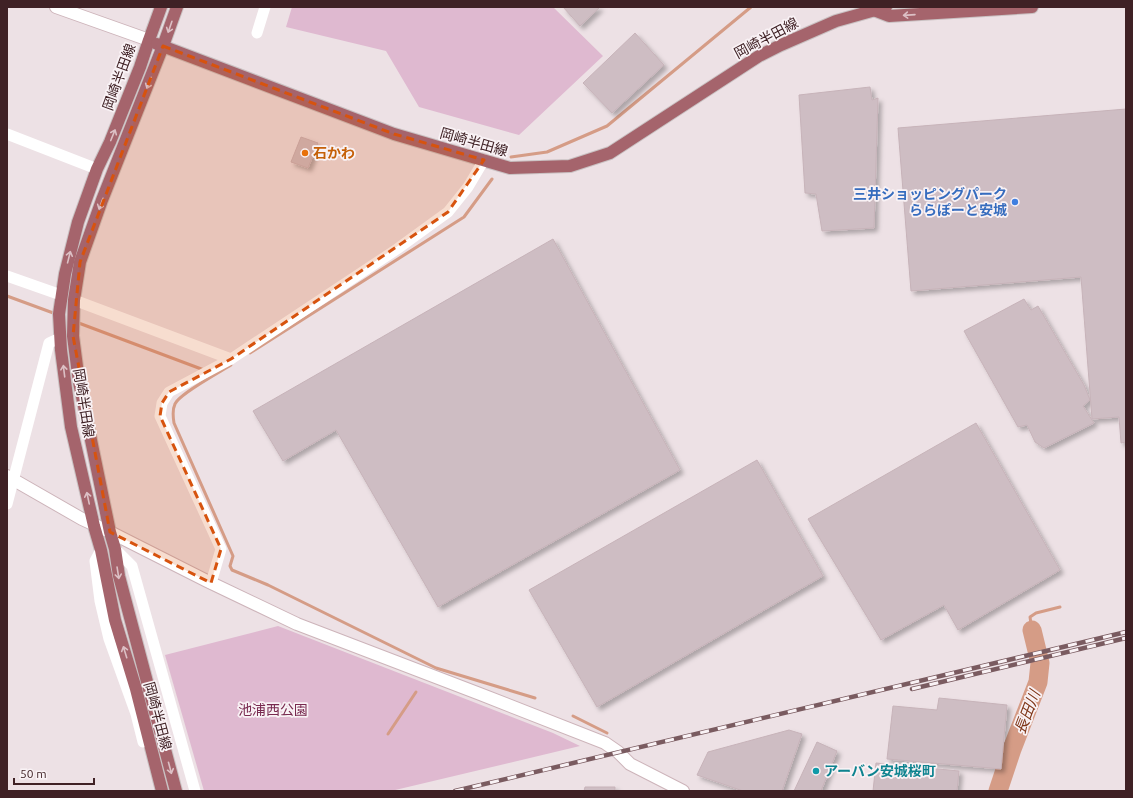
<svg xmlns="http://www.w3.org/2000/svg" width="1133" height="798" viewBox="0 0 1133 798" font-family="Ubuntu,'Noto Sans JP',sans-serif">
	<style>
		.green { fill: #dfb9d0 }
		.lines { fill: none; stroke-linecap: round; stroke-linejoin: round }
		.stream { stroke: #d59c86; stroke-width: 3 }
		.river { stroke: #d59c86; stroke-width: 19 }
		.building { fill: #cebdc3; stroke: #c7b3b9; filter: url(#shadow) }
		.secondary-casing { stroke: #cdb4ba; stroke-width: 14 }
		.primary-casing { stroke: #c9c1c2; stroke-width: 14 }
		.street { stroke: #fff; stroke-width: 11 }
		.secondary { stroke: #fff; stroke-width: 12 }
		.primary { stroke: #a5646c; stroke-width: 12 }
		.rail-casing { stroke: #7a5b60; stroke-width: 4.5 }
		.rail { stroke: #f9f2f5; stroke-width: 3; stroke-dasharray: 9; stroke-linecap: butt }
		.oneway { stroke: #dcc0c5 }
		.marked { fill: #d7530e; fill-opacity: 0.2; stroke: #d7530e; stroke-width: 3; stroke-dasharray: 8 5; stroke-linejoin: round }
		.food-dot { fill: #e8710a; stroke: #f9f2f5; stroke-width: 1.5 }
		.shop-dot { fill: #3f7fe0; stroke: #f9f2f5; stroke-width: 1.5 }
		.culture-dot { fill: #0f9aa8; stroke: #f9f2f5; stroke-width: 1.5 }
		.labels { text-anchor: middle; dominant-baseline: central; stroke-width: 3.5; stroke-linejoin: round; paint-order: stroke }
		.street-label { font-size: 14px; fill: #3f2125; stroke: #f9f2f5 }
		.food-label { font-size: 14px; font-weight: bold; fill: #c56008; stroke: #f9f2f5; text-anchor: start }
		.shop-label { font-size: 14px; font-weight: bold; fill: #366cbe; stroke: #f9f2f5; text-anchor: end }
		.park-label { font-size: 14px; fill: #78294f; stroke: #f9f2f5 }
		.culture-label { font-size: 14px; font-weight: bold; fill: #0d838f; stroke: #f9f2f5; text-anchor: start }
		.water-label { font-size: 15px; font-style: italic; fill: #7e3517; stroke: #f9f2f5 }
	</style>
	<defs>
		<filter id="shadow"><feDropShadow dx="3.5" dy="3.5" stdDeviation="2" flood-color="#0004"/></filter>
	</defs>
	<rect width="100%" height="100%" fill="#ede1e5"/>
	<g class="green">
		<path d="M292,7h261l50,49 -84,79 -100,-28 -33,-56 -100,-24z"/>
		<path d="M278,626l275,107 27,13 -189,45h-187l-39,-136z"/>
	</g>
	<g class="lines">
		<g class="stream">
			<path d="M511,157l36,-5 60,-26 144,-119"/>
			<path d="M7,296l49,18"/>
			<path d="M76,322l128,48"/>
			<path d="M250,353l214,-136 28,-38"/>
			<path d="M231,365c-11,7 -52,29 -56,39 -3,6 -2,13 -1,19l59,133 -3,10 2,4 36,15 168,83 99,30"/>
			<path d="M1032,630l-2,-13 6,-4 24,-6"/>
			<path d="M573,716l34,17"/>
			<path d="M388,734l28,-42"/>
		</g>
		<path class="river" d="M998,791l14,-42 26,-67 2,-19 -8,-33"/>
	</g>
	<g class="building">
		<path d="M563,7h37l-20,19z"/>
		<path d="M635,33l29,32 -52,48 -29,-30z"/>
		<path d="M870,87l2,13 6,-2 -4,130 -52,3 -6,-37 -11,-1 -6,-98z"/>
		<path d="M1126,109v333l-5,1 -2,-26 -27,2 -11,-142 -170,14 -13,-163z"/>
		<path d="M301,137l17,6 -10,25 -17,-6z"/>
		<path d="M553,239l127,231 -242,137 -102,-177 -53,31 -30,-50z"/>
		<path d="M1024,299l7,11 7,-4 46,79 6,15 -7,6 11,17 -50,25 -9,-6 -8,-17 -9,2 -54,-96z"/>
		<path d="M976,423l84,147 -102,60 -14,-25 -63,35 -73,-121z"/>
		<path d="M757,460l66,116 -226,131 -68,-117z"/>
		<path d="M939,698l68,7 -6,64 -114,-10 6,-53 44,4z"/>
		<path d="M789,730l13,4 -20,57h-39l-46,-16 11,-23z"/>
		<path d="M817,742l20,9 -16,40h-27z"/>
		<path d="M876,763l83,8 -2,20h-84z"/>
		<path d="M585,787h30v4h-31z"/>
	</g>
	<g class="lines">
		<defs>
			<g id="secondary">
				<path d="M56,7l93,33"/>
				<path d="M7,476l75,43 28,13 97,49 90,43 183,70 125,49 13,9 12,12 53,27"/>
			</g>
			<g id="primary">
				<path d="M161,7l-12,33 -9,27 -30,75 -13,27 -19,53 -13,52 -6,40 2,36 10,77 23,99 7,24 14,70 21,69 26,102"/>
				<path d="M876,11l13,5 143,-9"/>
				<path d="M157,44l237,90 116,34 60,-2 40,-13 149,-97 22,-11 55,-24 50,-14"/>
				<path d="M176,791l-57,-215 -4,-27 -5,-17 -31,-150 -6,-46 1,-36 6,-38 22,-62 61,-154 14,-39"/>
			</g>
		</defs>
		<use href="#secondary" class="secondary-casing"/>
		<use href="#primary" class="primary-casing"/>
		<g class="street">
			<path d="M257,33l8,-26"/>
			<path d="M7,134l90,35"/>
			<path d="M7,276l54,19"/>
			<path d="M74,300l157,59"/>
			<path d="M7,504l42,-161 11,-5"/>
			<path d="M115,549l17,17 63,225"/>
			<path d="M101,550l-6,11 5,40 9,38 27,75 7,28"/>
			<path d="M211,583l10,-34 -61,-133 2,-13 7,-11 62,-33 166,-110 51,-37 20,-25 16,-27"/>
		</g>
		<use href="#secondary" class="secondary"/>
		<use href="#primary" class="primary"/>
		<defs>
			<g id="rail">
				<path d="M912,689l214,-51"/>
				<path d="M455,791l671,-159"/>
			</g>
		</defs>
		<use href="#rail" class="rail-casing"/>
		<use href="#rail" class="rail"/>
	</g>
	<defs><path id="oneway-shaft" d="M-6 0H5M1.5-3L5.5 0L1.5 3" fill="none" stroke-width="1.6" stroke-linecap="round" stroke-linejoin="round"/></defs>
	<g class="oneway">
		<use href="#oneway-shaft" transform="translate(909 15) rotate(176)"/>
		<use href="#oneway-shaft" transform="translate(170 27) rotate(109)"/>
		<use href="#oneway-shaft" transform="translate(149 83) rotate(112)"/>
		<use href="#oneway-shaft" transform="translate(113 135) rotate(-68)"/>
		<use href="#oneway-shaft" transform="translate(101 204) rotate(110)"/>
		<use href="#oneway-shaft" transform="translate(69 257) rotate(-76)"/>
		<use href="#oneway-shaft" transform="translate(64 371) rotate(-97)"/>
		<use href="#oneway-shaft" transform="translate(88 498) rotate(-102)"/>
		<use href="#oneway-shaft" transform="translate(118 573) rotate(81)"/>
		<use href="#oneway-shaft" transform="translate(125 652) rotate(-107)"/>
		<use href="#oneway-shaft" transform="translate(170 768) rotate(75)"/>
	</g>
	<path class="marked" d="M163,46l231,88 90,26 -36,52 -217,147 -62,33 -7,11 -2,13 61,133 -10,34 -101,-51 -37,-196 7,-74z"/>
	<circle class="food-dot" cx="305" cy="153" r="4"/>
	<circle class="shop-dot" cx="1015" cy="202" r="4"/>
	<circle class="culture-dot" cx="816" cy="771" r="4"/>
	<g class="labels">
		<g class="street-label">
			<text transform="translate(766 38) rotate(-28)">岡崎半田線</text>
			<text transform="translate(119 77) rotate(-70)">岡崎半田線</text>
			<text transform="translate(474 142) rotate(16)">岡崎半田線</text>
			<text transform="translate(84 403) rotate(81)">岡崎半田線</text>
			<text transform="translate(158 716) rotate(75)">岡崎半田線</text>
		</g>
		<g class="food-label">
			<text x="313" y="153">石かわ</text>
		</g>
		<g class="shop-label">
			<text x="1007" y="194">三井ショッピングパーク<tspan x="1007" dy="16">ららぽーと安城</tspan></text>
		</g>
		<g class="park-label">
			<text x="273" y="710">池浦西公園</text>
		</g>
		<g class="culture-label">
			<text x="824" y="771">アーバン安城桜町</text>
		</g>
		<g class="water-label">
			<text transform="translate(1027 712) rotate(-69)">長田川</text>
		</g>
	</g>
	<rect width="1133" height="798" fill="none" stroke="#3f2125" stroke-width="16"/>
	<path d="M14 778v6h80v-6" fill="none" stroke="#3f2125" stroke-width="2"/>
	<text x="20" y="778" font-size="12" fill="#3f2125" stroke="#f9f2f5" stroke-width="3" paint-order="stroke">50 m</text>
</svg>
